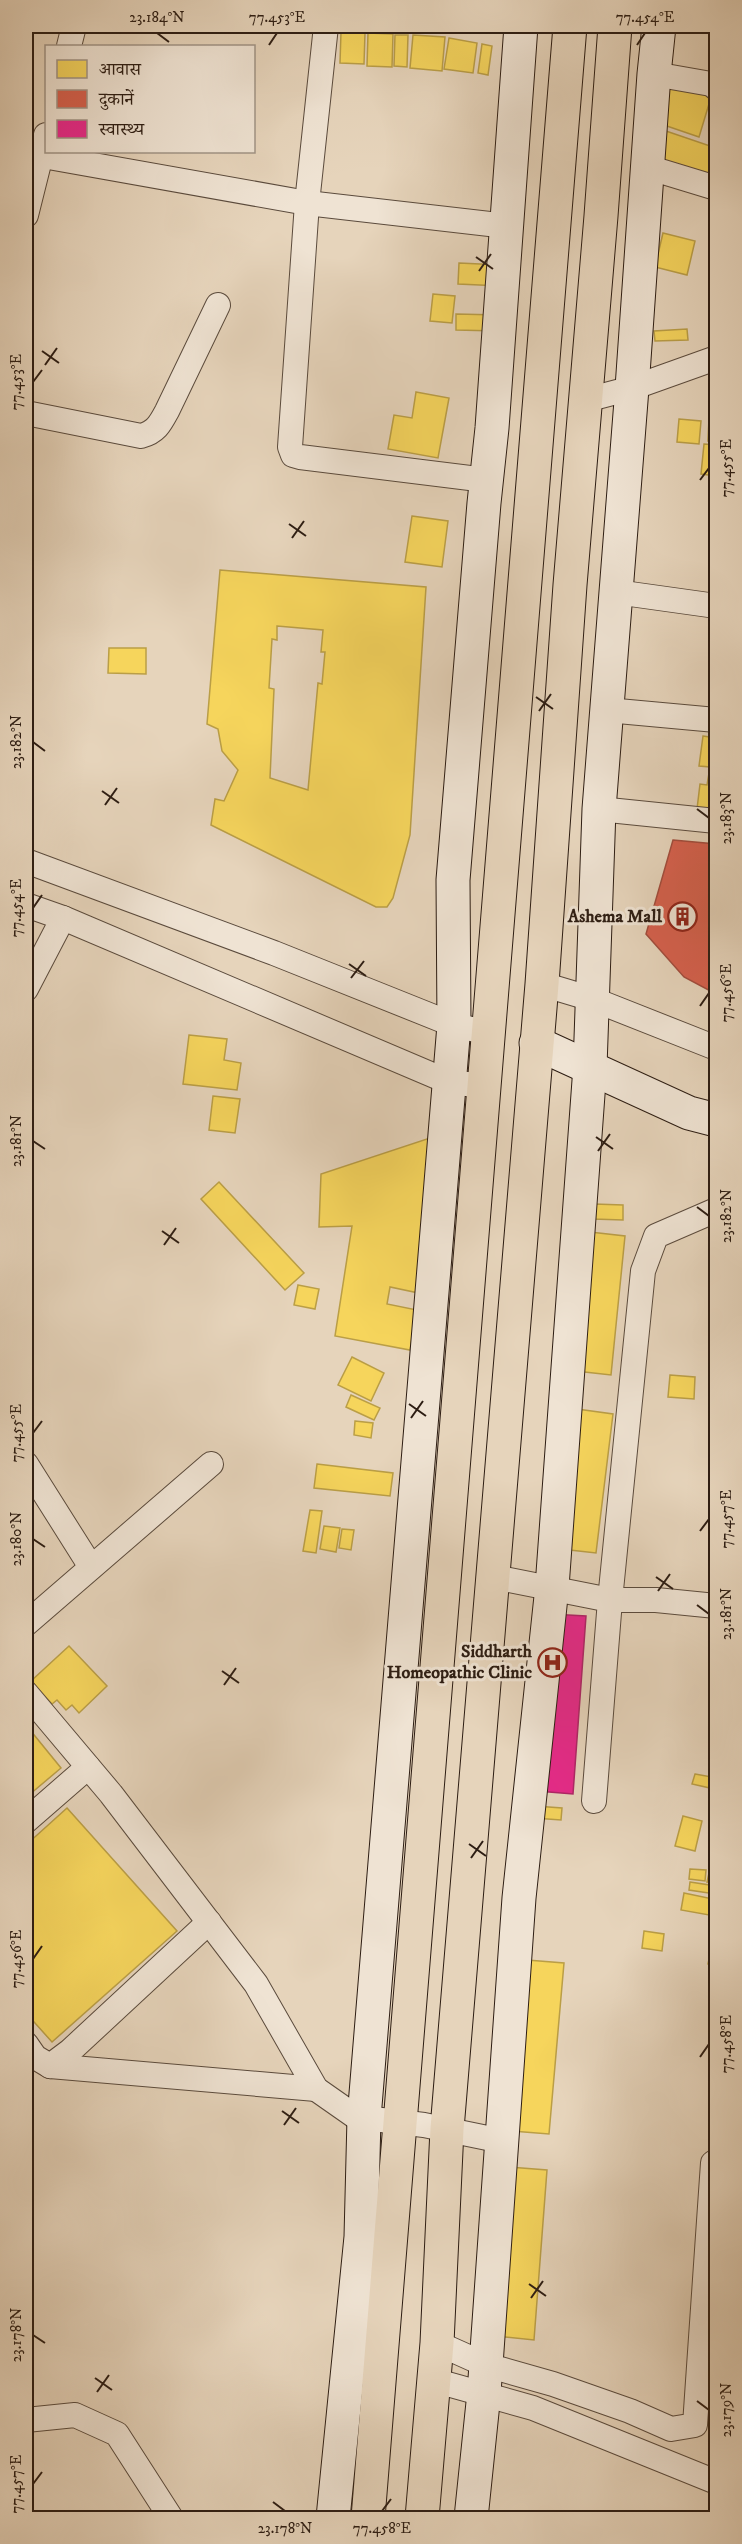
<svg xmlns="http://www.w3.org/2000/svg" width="742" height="2544" viewBox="0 0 742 2544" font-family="'IM FELL DW Pica','Noto Serif Devanagari',serif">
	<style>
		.homes { fill: #f6d55c; stroke: #ba9e46; stroke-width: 1.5; fill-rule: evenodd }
		.shops { fill: #d6604d; stroke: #a34c3c; stroke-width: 1.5 }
		.health { fill: #e7298a; stroke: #af2566; stroke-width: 1.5 }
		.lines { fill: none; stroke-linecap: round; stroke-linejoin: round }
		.street-casing { stroke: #5b4b3d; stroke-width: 26 }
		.secondary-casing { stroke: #2d1d13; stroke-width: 35 }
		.primary-casing { stroke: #2d1d13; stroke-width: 35 }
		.street { stroke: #efe3d3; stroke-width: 24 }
		.secondary { stroke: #efe3d3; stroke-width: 33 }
		.primary { stroke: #e6d4bb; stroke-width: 33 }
		.ticks { fill: none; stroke: #2d1d13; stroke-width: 2 }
		.labels { text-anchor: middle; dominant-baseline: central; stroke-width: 6; stroke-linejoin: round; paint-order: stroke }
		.poi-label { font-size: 18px; font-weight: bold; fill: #2d1d13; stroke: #efe3d3; text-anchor: end }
		.neatline { fill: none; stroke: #2d1d13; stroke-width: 2 }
		.ticks-label { font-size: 15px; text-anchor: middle; fill: #2d1d13 }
	</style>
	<rect width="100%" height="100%" fill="#e6d4bb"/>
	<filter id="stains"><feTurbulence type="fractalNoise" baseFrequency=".00333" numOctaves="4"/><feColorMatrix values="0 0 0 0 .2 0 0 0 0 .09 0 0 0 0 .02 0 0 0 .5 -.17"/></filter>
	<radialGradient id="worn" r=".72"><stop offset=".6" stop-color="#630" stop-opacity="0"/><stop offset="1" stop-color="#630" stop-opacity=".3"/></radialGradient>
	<g class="homes">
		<path d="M341,32l24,1 -1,31 -24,-1z"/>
		<path d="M368,33l25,1 -1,33 -25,-1z"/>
		<path d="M395,35h13l-1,32 -13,-1z"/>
		<path d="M413,35l32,2 -3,34 -32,-3z"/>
		<path d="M449,38l28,5 -4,30 -29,-4z"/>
		<path d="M482,44l10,2 -4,29 -10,-2z"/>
		<path d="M671,81l41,13 -13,43 -41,-14z"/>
		<path d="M663,130l53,18 -1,31 -62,-21z"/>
		<path d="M663,233l32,8 -8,34 -32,-8z"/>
		<path d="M459,263l42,2v21l-43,-2z"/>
		<path d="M433,294l22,2 -3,27 -22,-2z"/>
		<path d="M456,314l42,1 -1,16 -41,-1z"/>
		<path d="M687,329l1,11 -33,1 -1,-10z"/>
		<path d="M416,392l33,6 -11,60 -50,-9 6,-34 18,3z"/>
		<path d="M709,418h7v24l-8,-1z"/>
		<path d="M679,419l22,2 -2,23 -22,-2z"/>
		<path d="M704,444l12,1v31l-15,-2z"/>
		<path d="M412,516l36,5 -6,46 -37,-5z"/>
		<path d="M220,570l206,17 -16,248 -17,63 -6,9h-11l-165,-82 4,-26 9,2 14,-31 -16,-19 -4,-22 -11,-5zM277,626l46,4 -2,22h4l-3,32 -4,-1 -10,107 -38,-12 4,-89 -5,-1 3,-49 5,1z"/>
		<path d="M109,648h37v26l-38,-1z"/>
		<path d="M703,736l13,2v74l-19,-3 3,-25 7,1 3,-18 -11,-1z"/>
		<path d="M189,1035l38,4 -3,21 17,3 -4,27 -54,-6z"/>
		<path d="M213,1096l27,3 -5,34 -26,-3z"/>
		<path d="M442,1134l-14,161 -38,-8 -3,17 30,6 -7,40 -75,-14 17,-110 -33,1 2,-53z"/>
		<path d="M219,1182l85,91 -19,17 -84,-91z"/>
		<path d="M594,1204l29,1v15l-30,-1z"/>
		<path d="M590,1232l35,4 -14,139 -35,-4z"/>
		<path d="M298,1285l21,4 -4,20 -21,-4z"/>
		<path d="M352,1357l32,16 -13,28 -33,-16z"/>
		<path d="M670,1375l25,2 -1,22 -26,-2z"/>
		<path d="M351,1395l29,13 -6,12 -28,-13z"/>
		<path d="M577,1409l36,5 -17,139 -35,-4z"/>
		<path d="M355,1421l18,2 -2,15 -17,-3z"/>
		<path d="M317,1464l76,9 -3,23 -76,-8z"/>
		<path d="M310,1510l12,1 -6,42 -13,-2z"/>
		<path d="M324,1526l16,2 -4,24 -16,-3z"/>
		<path d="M342,1529l12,1 -3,20 -12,-2z"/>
		<path d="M69,1646l38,40 -28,27 -7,-8 -6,5 -9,-10 -5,4 -21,-23z"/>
		<path d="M26,1725l35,43 -32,27 -3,-4z"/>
		<path d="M695,1774l17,3 -2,11 -18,-4z"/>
		<path d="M535,1806l27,2 -1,12 -27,-2z"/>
		<path d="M67,1808l110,123 -125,111 -26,-29v-168z"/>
		<path d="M683,1816l19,5 -7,30 -20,-5z"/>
		<path d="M690,1869l16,1 -1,11 -16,-2z"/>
		<path d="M709,1873l7,1v9l-9,-1z"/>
		<path d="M690,1882l26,4 -1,8 -26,-4z"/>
		<path d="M684,1893l29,6 -4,16 -28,-5z"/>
		<path d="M644,1931l20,3 -2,17 -20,-3z"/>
		<path d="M712,1945l4,1v20l-8,-2z"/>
		<path d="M527,1960l37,3 -15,171 -37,-3z"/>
		<path d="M509,2167l38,3 -13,170 -38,-4z"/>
	</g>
	<path class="shops" d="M673,840l43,4v150l-32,-17 -38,-43z"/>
	<path class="health" d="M550,1614l36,2 -13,178 -36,-3z"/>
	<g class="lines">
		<defs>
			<g id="street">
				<path d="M326,26l-19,177 -17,244 3,8 7,2 186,23"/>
				<path d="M69,46l5,-20"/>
				<path d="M654,74l57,10 5,4"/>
				<path d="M26,153l281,50 200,23"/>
				<path d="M647,167l69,21"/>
				<path d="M26,215l20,-80"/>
				<path d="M586,400l46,-12 84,-30"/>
				<path d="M26,413l115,23c15,-4 19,-12 26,-25l51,-106"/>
				<path d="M616,592l100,14"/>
				<path d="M607,710l109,10"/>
				<path d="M599,809l117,12"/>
				<path d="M26,861l248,92 180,72 35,8"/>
				<path d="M26,905l37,13 386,164 36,4"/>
				<path d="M542,984l50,15 124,49"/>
				<path d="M26,989l37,-71"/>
				<path d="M26,1464l65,103"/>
				<path d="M494,1577l116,23h46l60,6"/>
				<path d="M26,1624l185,-160"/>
				<path d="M26,1693l85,101 145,190 60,105 40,28 68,8 78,16"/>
				<path d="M594,1801l16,-201 33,-329 13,-35 60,-26"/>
				<path d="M26,1821l62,-54"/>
				<path d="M26,2044l9,13 15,9 20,-15 139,-129"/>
				<path d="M50,2066l266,23"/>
				<path d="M437,2343l49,22 67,19 77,27 41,18 24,-4 18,-262 3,-2"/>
				<path d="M433,2380l100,28 183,74"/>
				<path d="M26,2420l49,-5 42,19 54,84"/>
			</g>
			<g id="secondary">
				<path d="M536,1043l153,70 27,7"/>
				<path d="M333,2518l28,-281 3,-119 90,-1093 -1,-145 31,-377 8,-75 29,-402"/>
				<path d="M471,2518l13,-125 35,-495 33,-311 38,-520 9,-258 33,-421 22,-314 5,-48"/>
			</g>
			<g id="primary">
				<path d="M368,2518l202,-2492"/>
				<path d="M422,2518l15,-175 10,-214 95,-1145 28,-399 31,-369 14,-190"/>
			</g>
		</defs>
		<use href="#street" class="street-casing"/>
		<use href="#secondary" class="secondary-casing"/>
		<use href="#primary" class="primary-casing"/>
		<use href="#street" class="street"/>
		<use href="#secondary" class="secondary"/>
		<use href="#primary" class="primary"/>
	</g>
	<path class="ticks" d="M157,33l12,9M269,45l8,-12M637,45l8,-12M476,257l17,12M479,271l12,-17M42,351l17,12M45,365l12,-17M33,382l9,-12M700,480l9,-12M289,524l17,12M292,538l12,-17M536,697l17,12M539,711l12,-17M33,742l12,9M102,791l17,12M105,805l12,-17M697,809l12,9M33,908l9,-13M349,964l17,12M351,978l13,-17M700,1006l9,-13M596,1137l17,12M33,1141l12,8M598,1151l12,-17M697,1207l12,9M162,1231l17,12M164,1245l12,-17M409,1404l17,12M411,1418l12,-17M33,1433l9,-12M700,1531l9,-12M33,1539l12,8M656,1577l17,12M658,1591l12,-17M697,1605l12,9M222,1671l17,12M224,1685l12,-17M469,1844l17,12M471,1858l12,-17M33,1959l9,-13M700,2057l9,-13M282,2111l17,12M284,2125l12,-17M529,2284l17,12M531,2298l12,-17M33,2335l12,8M95,2378l17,12M97,2392l12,-17M697,2401l12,9M33,2484l9,-12M273,2502l12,9M382,2511l9,-12"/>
	<defs>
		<symbol id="building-ring" viewBox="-11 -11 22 22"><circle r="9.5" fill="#efe3d3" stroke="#8f2418" stroke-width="1.5"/><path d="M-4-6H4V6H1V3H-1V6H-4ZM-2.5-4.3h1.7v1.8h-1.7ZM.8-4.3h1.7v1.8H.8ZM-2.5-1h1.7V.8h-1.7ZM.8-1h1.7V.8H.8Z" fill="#8f2418"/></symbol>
		<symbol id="hospital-ring" viewBox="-11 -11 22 22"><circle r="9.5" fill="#efe3d3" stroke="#8f2418" stroke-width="1.5"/><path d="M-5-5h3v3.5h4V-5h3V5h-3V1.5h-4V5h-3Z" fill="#8f2418"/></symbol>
	</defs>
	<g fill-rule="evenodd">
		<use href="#building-ring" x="666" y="900" width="33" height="33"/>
		<use href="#hospital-ring" x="536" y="1646" width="33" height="33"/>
	</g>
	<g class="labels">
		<g class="poi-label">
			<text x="662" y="917">Ashema Mall</text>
			<text x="532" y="1652">Siddharth<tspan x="532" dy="21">Homeopathic Clinic</tspan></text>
		</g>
	</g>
	<rect width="742" height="2544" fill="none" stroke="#e6d4bb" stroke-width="66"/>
	<rect x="45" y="45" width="210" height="108" fill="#efe3d3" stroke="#a19486" stroke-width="1.5"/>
	<rect x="57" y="60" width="30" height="18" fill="#f6d55c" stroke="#a19486" stroke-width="1.5"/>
	<text x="99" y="75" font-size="18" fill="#2d1d13">आवास</text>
	<rect x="57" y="90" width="30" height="18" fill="#d6604d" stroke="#a19486" stroke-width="1.5"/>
	<text x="99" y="105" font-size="18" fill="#2d1d13">दुकानें</text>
	<rect x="57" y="120" width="30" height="18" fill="#e7298a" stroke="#a19486" stroke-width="1.5"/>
	<text x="99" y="135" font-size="18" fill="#2d1d13">स्वास्थ्य</text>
	<rect x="33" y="33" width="676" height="2478" class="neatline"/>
	<g class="ticks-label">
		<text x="157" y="22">23.184°N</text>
		<text x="277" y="22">77.453°E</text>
		<text x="645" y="22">77.454°E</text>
		<text transform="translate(16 382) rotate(-90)" y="5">77.453°E</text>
		<text transform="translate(726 468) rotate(-90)" y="5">77.455°E</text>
		<text transform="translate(16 742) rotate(-90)" y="5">23.182°N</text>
		<text transform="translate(726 818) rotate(-90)" y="5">23.183°N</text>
		<text transform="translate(16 908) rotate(-90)" y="5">77.454°E</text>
		<text transform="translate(726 993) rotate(-90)" y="5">77.456°E</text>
		<text transform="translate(16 1141) rotate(-90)" y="5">23.181°N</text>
		<text transform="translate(726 1216) rotate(-90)" y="5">23.182°N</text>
		<text transform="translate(16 1433) rotate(-90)" y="5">77.455°E</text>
		<text transform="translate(726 1519) rotate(-90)" y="5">77.457°E</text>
		<text transform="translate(16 1539) rotate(-90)" y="5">23.180°N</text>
		<text transform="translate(726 1614) rotate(-90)" y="5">23.181°N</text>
		<text transform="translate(16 1959) rotate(-90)" y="5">77.456°E</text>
		<text transform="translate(726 2044) rotate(-90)" y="5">77.458°E</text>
		<text transform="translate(16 2335) rotate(-90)" y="5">23.178°N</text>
		<text transform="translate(726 2410) rotate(-90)" y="5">23.179°N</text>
		<text transform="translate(16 2484) rotate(-90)" y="5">77.457°E</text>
		<text x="285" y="2533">23.178°N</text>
		<text x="382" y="2533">77.458°E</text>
	</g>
	<rect width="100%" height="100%" filter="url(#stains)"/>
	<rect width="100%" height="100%" fill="url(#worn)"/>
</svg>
